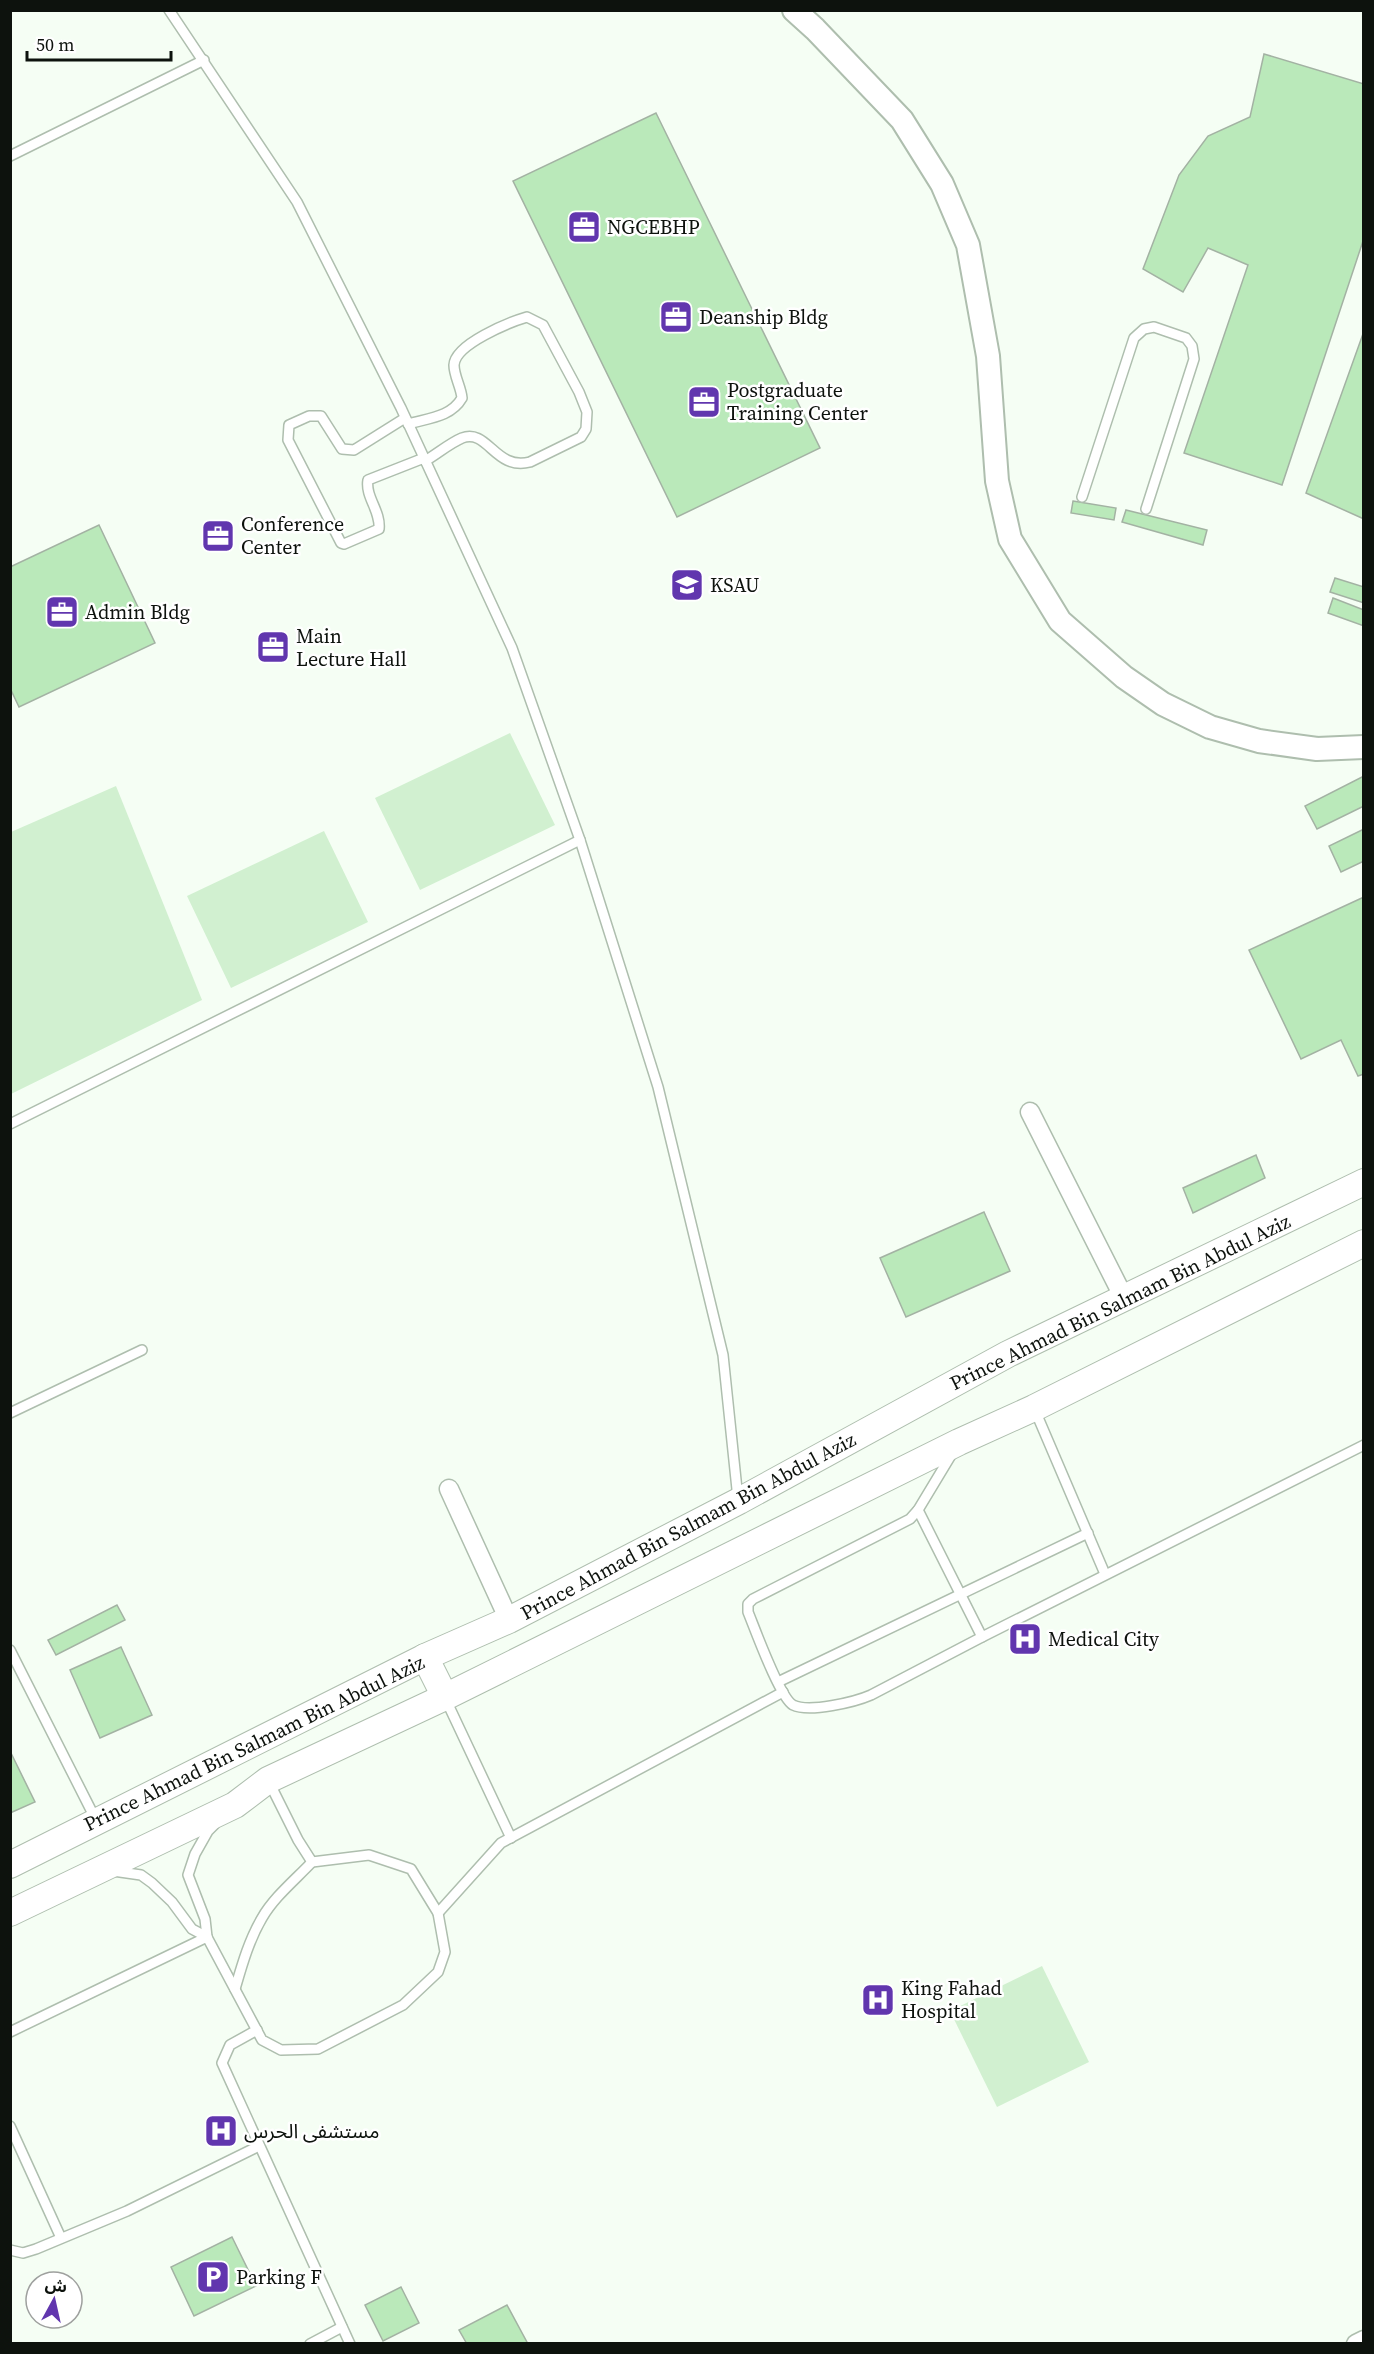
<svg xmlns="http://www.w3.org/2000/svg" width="1374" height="2354" viewBox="0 0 1374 2354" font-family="'Source Serif 4','Noto Sans Arabic',serif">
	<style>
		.green { fill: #d1f0d0 }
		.building { fill: #bae9ba; stroke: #a3b2a3; stroke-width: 1.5 }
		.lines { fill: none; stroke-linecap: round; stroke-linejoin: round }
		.service-casing { stroke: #aebeae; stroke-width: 12 }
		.minor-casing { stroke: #aebeae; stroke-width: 21 }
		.tertiary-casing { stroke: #aebeae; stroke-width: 26 }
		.secondary-casing { stroke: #aebeae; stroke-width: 28 }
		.service { stroke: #fff; stroke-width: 9 }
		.minor { stroke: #fff; stroke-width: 18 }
		.tertiary { stroke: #fff; stroke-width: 22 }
		.secondary { stroke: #fff; stroke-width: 26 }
		.labels { text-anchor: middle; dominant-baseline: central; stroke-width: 5; stroke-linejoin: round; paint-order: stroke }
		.poi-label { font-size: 20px; fill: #0d120d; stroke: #fff; text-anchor: start }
		.street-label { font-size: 20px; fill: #0d120d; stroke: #fff }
	</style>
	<rect width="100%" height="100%" fill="#f5fef4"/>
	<g class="green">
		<path d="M510,733l45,92 -135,65 -45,-92z"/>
		<path d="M116,786l86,214 -191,94v-262z"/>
		<path d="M324,831l44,91 -137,66 -44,-92z"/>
		<path d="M1042,1966l47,96 -92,45 -47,-96z"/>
	</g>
	<g class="building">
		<path d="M1264,54l100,30v154l-82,247 -98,-32 64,-188 -40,-17 -25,44 -40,-23 36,-94 29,-39 42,-19z"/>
		<path d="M656,113l164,335 -143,69 -164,-336z"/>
		<path d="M1364,331v188l-58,-26z"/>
		<path d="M1073,501l43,7 -2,12 -43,-7z"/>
		<path d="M1126,510l81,20 -4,15 -81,-23z"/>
		<path d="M99,525l56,118 -136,64 -9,-19v-121z"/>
		<path d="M1335,578l29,9v16l-34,-11z"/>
		<path d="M1333,598l31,12v16l-36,-13z"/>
		<path d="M1364,776v30l-47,23 -12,-23z"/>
		<path d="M1364,829v32l-23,11 -12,-26z"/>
		<path d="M1364,897v177l-6,2 -17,-36 -40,19 -52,-109z"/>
		<path d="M1256,1155l9,23 -72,35 -10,-25z"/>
		<path d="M984,1212l26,59 -104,46 -26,-59z"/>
		<path d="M117,1605l8,15 -69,35 -8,-15z"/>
		<path d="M121,1647l31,68 -52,23 -30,-68z"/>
		<path d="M10,1751l25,51 -25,11z"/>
		<path d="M232,2237l24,49 -62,30 -23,-49z"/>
		<path d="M401,2287l18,36 -36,18 -18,-36z"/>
		<path d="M507,2305l21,39h-61l-8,-14z"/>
	</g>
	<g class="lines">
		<defs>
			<g id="service">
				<path d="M169,10l128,192 104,206 111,240 68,192 78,247 65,268 15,144"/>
				<path d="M10,156l194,-96"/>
				<path d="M405,418l-51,32 -12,-1 -21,-33h-12l-20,9 -1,15 53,103 3,1 35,-15c2,-18 -14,-32 -11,-49l56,-22"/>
				<path d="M408,424c21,-6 43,-7 54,-26 -1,-11 -8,-22 -8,-33 1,-21 56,-43 73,-48l16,8 36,67 8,20 -1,17 -5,8 -51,25c-35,9 -42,-34 -68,-24 -12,5 -25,16 -37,23"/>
				<path d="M1082,497l52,-159 10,-9 10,-2 32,11 6,8 2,13 -48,150"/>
				<path d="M10,1124l570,-284"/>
				<path d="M1034,1408l71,166"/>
				<path d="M10,1413l132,-63"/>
				<path d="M953,1452l-35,58 -8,9 -157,80 -5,5v8c7,17 32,86 45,93 16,8 62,-3 78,-10l111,-58 382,-192"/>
				<path d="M918,1510l64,127"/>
				<path d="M10,1650l86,170"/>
				<path d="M778,1682l310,-149"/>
				<path d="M446,1700l65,138"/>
				<path d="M215,1824l-7,7 -13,23 -7,21 17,44 2,18 55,103 19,10 37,-1 85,-44 35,-33 7,-20 -7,-39 -27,-44 -42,-14 -57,7 -14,-22 -29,-58"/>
				<path d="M113,1871l28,4 11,8 20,19 20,27 15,8"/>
				<path d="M438,1913l63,-70 282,-151"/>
				<path d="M235,1989c7,-24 14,-49 27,-71 12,-21 33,-38 50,-56"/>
				<path d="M257,2030l-27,15 -8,18 128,281"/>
				<path d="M10,2032l197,-95"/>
				<path d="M10,2126l51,112"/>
				<path d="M10,2250l13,3 13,-4 91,-38 132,-65"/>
				<path d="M310,2344l32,-17"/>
			</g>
			<g id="minor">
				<path d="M1030,1112l94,186"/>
				<path d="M449,1489l60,131"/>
				<path d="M1356,2344l8,-4"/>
			</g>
			<path id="tertiary" d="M794,10l21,19 87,91 40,64 26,61 20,111 9,125 13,58 50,82 64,56 39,27 47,23 49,14 58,8 47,-2"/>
			<g id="secondary">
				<path d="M425,1657l20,40"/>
				<path d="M10,1865l415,-208 84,-37 230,-119 269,-147 356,-172"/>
				<path d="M10,1913l225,-108 33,-25 177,-83 514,-255 75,-34 330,-165"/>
			</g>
		</defs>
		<use href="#service" class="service-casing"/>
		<use href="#minor" class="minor-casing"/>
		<use href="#tertiary" class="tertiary-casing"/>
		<use href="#secondary" class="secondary-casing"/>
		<use href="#service" class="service"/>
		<use href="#minor" class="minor"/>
		<use href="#tertiary" class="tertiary"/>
		<use href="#secondary" class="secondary"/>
	</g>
	<defs>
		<symbol id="office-square" viewBox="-11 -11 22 22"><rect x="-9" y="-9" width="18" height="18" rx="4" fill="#6136ae" stroke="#fff"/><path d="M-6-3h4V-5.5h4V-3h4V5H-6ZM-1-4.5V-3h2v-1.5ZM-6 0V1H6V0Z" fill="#fff"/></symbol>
		<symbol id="university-square" viewBox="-11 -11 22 22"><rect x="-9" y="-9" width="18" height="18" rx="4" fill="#6136ae" stroke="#fff"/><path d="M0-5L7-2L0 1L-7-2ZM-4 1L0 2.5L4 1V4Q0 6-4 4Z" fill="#fff"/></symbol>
		<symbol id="hospital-square" viewBox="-11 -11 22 22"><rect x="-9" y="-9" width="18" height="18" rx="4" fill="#6136ae" stroke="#fff"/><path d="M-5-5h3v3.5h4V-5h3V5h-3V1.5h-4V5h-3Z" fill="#fff"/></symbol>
		<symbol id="parking-square" viewBox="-11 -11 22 22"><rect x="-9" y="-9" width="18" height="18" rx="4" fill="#6136ae" stroke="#fff"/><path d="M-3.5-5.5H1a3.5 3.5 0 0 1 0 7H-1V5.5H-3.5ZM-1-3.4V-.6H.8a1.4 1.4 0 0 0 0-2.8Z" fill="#fff"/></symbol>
	</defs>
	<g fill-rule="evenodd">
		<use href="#office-square" x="565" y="208" width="38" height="38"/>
		<use href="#office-square" x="657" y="298" width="38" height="38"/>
		<use href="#office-square" x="685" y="383" width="38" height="38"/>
		<use href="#office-square" x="199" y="517" width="38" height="38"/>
		<use href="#university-square" x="668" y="566" width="38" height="38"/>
		<use href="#office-square" x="43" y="593" width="38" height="38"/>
		<use href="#office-square" x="254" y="628" width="38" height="38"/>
		<use href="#hospital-square" x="1006" y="1620" width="38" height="38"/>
		<use href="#hospital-square" x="859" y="1981" width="38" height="38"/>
		<use href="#hospital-square" x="202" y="2112" width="38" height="38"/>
		<use href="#parking-square" x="194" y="2258" width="38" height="38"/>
	</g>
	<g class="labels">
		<g class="poi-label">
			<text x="607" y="227">NGCEBHP</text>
			<text x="699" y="317">Deanship Bldg</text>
			<text x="727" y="390">Postgraduate<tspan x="727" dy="23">Training Center</tspan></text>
			<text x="241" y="524">Conference<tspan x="241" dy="23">Center</tspan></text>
			<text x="710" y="585">KSAU</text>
			<text x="85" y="612">Admin Bldg</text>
			<text x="296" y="636">Main<tspan x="296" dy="23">Lecture Hall</tspan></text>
			<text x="1048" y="1639">Medical City</text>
			<text x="901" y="1988">King Fahad<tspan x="901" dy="23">Hospital</tspan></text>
			<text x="244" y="2131">مستشفى الحرس</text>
			<text x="236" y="2277">Parking F</text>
		</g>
		<g class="street-label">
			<text transform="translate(1120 1302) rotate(-26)">Prince Ahmad Bin Salmam Bin Abdul Aziz</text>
			<text transform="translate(688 1526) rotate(-28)">Prince Ahmad Bin Salmam Bin Abdul Aziz</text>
			<text transform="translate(254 1743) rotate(-26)">Prince Ahmad Bin Salmam Bin Abdul Aziz</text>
		</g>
	</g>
	<rect width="1374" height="2354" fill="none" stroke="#0d120d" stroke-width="24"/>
	<g transform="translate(54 2300) rotate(8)"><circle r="28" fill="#ffffff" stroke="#9ea09e" stroke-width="1.5"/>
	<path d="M0-4.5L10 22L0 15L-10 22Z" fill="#6136ae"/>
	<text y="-9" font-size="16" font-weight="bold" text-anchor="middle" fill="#0d120d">ش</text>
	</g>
	<path d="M27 51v9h144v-9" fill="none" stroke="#0d120d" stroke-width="3"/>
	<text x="36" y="51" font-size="18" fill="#0d120d" stroke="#ffffff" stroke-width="4.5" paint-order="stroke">50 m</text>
</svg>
